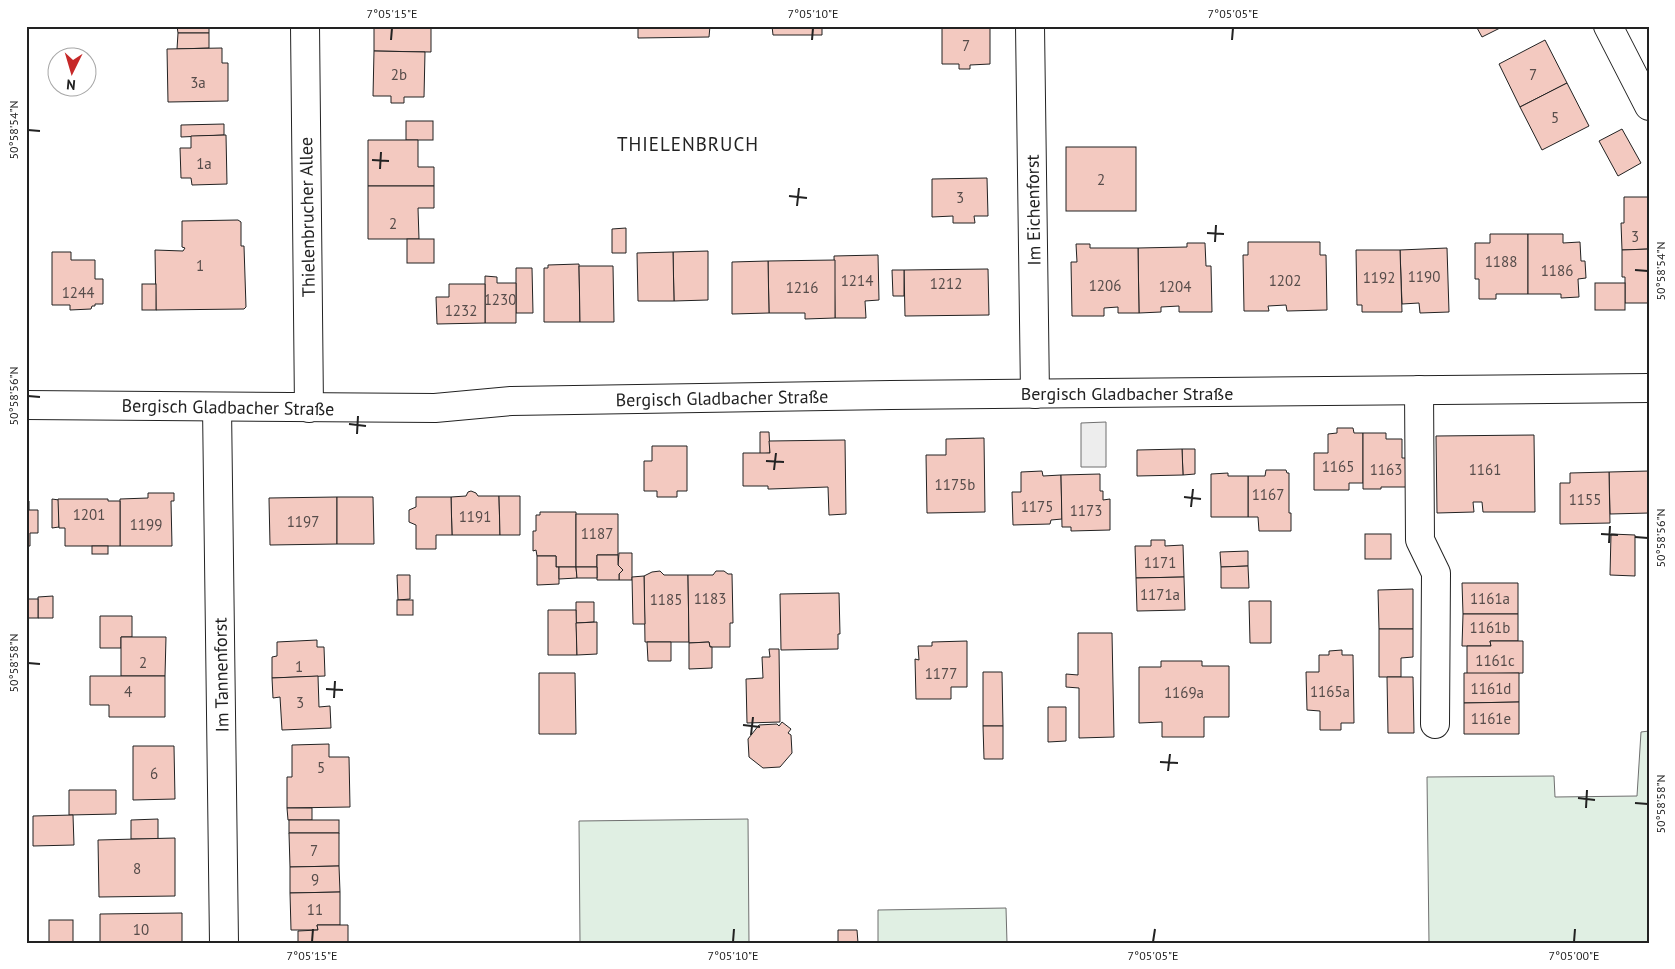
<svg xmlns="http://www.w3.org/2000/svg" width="1675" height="969" viewBox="0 0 1675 969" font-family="'PT Sans',sans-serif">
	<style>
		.green { fill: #e0efe3; stroke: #6f6f6f }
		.parking { fill: #ededed; stroke: #6f6f6f }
		.building { fill: #f3c9c0; stroke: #222 }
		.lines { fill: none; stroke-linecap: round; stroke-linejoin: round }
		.minor-casing { stroke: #222; stroke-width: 30 }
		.major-casing { stroke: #222; stroke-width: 30 }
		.minor { stroke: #fff; stroke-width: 28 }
		.major { stroke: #fff; stroke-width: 28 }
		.ticks { fill: none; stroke: #222; stroke-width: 2 }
		.labels { text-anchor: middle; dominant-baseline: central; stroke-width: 4; stroke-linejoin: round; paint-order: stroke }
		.number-label { font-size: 15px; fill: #564c4a }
		.street-label { font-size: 18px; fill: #222; stroke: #fff }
		.neighbourhood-label { font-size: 19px; letter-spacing: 1px; fill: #222; stroke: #fff }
		.neatline { fill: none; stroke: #222; stroke-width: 2 }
		.ticks-label { font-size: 12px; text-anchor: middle; fill: #222 }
	</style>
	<rect width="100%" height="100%" fill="#fff"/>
	<g class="green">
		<path d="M1649,731v212h-220l-2,-166 127,-1 1,21 82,-1 4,-64z"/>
		<path d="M748,819l1,124h-169l-1,-122z"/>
		<path d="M1006,908l1,35h-129v-33z"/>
	</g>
	<path class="parking" d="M1106,422v45h-25v-44z"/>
	<g class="building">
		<path d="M177,26h32v7h-31z"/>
		<path d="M374,26h57v26l-57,-1z"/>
		<path d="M638,26h72l-1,11 -71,1z"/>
		<path d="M772,26h50v9h-49z"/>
		<path d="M1476,26h28l-22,11z"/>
		<path d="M942,27h48v37l-20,1v4h-11v-5h-17z"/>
		<path d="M178,33h31v15l-32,1z"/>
		<path d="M1545,40l22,43 -47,24 -21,-43z"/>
		<path d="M222,48v15h6v38l-60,1 -1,-53z"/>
		<path d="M374,51l51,1 -1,45h-20v6h-13v-7h-18z"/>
		<path d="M1567,83l22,43 -47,24 -22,-43z"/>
		<rect x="406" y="121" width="27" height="19"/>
		<path d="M224,124v11l-43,2v-12z"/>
		<path d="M1622,129l19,34 -23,13 -19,-35z"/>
		<path d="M226,135l1,49 -35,1 -1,-7h-10l-1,-30h11v-12z"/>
		<path d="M368,140h50v27h16v19h-66z"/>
		<rect x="1066" y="147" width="70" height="64"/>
		<path d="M987,178l1,38h-14l1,7h-22v-7l-21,1v-38z"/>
		<path d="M368,186h66v22h-16l1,31h-51z"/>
		<path d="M1624,197h25v52l-27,1 -1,-27h3z"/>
		<path d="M238,220l3,2v24h3l2,61 -2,2 -88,1 -1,-60 28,1 2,-3 -3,-1v-26z"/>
		<path d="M626,228v25h-14v-24z"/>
		<path d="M1490,234h38v60h-32v5h-17v-20h-4v-36h15z"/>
		<path d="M1528,234h35v9l17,-1 1,19h4l1,17 -8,1 1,18 -18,1v-4h-33z"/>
		<rect x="407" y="239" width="27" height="24"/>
		<path d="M1248,242h72v13h6l1,55 -40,1 -1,-6 -18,1 1,5h-25l-1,-56h5z"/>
		<path d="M1187,243h18l1,23h5l1,46h-33v-6l-18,1v5l-22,1 -1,-65 49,-1z"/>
		<path d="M1076,244h14v4h48l1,65h-21v-6l-14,1v8h-32l-1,-54h6z"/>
		<path d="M1447,248l2,64 -29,1 -1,-10 -17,1 -2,-54z"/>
		<path d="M1649,249v54h-24v-26h-3v-27z"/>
		<path d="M1356,250h44l2,62h-40v-7h-5z"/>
		<path d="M708,251v49l-34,1 -1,-49z"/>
		<path d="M52,252h19v8h24v19h8v25h-8v2h-3l-1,3 -21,1v-5h-18z"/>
		<path d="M673,252l1,49h-36l-1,-48z"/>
		<path d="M878,255l1,45 -14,1 1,17h-31l-1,-62z"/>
		<path d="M835,260v58l-30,1v-6h-36l-1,-52z"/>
		<path d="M768,261l1,52 -37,1v-52z"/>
		<path d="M579,264l1,58h-36v-54h4v-3z"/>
		<path d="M579,266h34l1,56h-34z"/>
		<path d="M516,268h16l1,45h-17z"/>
		<path d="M988,269l1,46 -84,1 -1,-46z"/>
		<path d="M892,270h12v26h-11z"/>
		<path d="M485,276l12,1v6h19v40h-31z"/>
		<rect x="1595" y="283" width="30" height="27"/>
		<rect x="142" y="284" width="14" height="26"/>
		<path d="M449,284h36v39l-48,1 -1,-27h13z"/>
		<path d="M1337,428h16l1,5h9v50h-14v7h-35v-37h14v-19l9,-1z"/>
		<path d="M760,432h9l1,21 -10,1z"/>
		<path d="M1363,433h23v6h16v19h7v29h-28v2h-18z"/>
		<path d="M1534,435l1,77h-52l-1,-10h-9l1,10 -37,1 -1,-77z"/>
		<path d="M984,438l1,74 -58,1 -1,-58h20v-16z"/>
		<path d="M845,440l1,74 -17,1 -1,-28 -58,2h-2v-3h-25v-33h27l-1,-12z"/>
		<path d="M652,446h35v45h-10v6h-20v-6h-13v-30h8z"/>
		<path d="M1182,449h13v25l-12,1z"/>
		<path d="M1182,449l1,26 -46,1v-26z"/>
		<path d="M1266,470h20l1,3h2v40h2v18h-32l-1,-14h-10v-41h17z"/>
		<path d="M1042,471l1,5 18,-1 1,44 -11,1 -1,4 -37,1 -1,-33h9v-20z"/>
		<path d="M1649,471v42l-39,1 -1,-42z"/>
		<path d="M1609,472l1,51 -50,1v-41h10v-10z"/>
		<path d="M1228,473v3h20v41h-37v-43z"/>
		<path d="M1100,474v17h3v9l7,-1v31l-39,1v-4h-9l-1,-52z"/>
		<path d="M471,491l5,2 2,3h21l1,39h-48l-1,-38 15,-1 2,-4z"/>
		<path d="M148,493h26v8h-3l1,45h-52v-47l28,-1z"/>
		<path d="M499,496h21v39h-20z"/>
		<path d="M337,497v47l-67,1 -1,-47z"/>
		<path d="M337,497h36l1,47h-37z"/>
		<path d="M416,497h35l1,38h-16v14h-20v-24l-7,-3v-12l7,-3z"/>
		<path d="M52,499l7,1v27l-7,1z"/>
		<path d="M58,499h50v2h12v45h-55v-18h-6z"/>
		<path d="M26,501h3v9h9v23h-8v13h-4z"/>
		<path d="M540,512h36v55h-20v-11h-19l-1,-6 -3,1v-20h3v-16h4z"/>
		<path d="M576,514h42v41h-21v12h-21z"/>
		<rect x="1365" y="534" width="26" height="25"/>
		<path d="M1611,534l24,1v41l-25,-1z"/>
		<path d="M1151,540h14v6l18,-1 1,32 -48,1 -1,-32h16z"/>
		<rect x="92" y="546" width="16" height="8"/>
		<path d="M1248,551v15l-27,1 -1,-15z"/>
		<path d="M619,553h13v27h-13v-6l4,-4 -5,-5z"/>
		<path d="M597,555h21v10l5,5 -4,4v6h-22z"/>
		<path d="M537,556h19v11h3v17l-22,1z"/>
		<path d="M1248,566l1,22h-28v-21z"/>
		<path d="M559,567h17l1,11 -18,1z"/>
		<path d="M576,567h21v11h-20z"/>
		<path d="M660,571l4,4h24l1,67h-44l-1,-66 8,-4z"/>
		<path d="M716,571h8l4,3h4l1,49h-3v24h-20l-1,-5 -20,1 -1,-68h25z"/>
		<path d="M397,575h13v24l-12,1z"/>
		<path d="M644,576l1,48h-12l-1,-47z"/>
		<path d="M1184,577l1,33 -48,1 -1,-33z"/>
		<path d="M1462,583h56v31h-55z"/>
		<path d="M1413,589v40h-34l-1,-39z"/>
		<path d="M839,593l1,41h-2v15l-57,1 -1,-56z"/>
		<path d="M53,596v22h-15v-21z"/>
		<rect x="26" y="599" width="12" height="19"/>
		<rect x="397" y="600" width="16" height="15"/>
		<path d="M1249,601h22v42h-21z"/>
		<path d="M576,602h18v20l-18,1z"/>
		<path d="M548,610h28l1,45h-29z"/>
		<path d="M1463,614h55v27h-28l1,5h-29z"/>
		<path d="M100,616h32v21h-11v11h-21z"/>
		<path d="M597,622v32l-20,1 -1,-32z"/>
		<path d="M1379,629h34v28l-12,1v19h-22z"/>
		<path d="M1078,633h34l2,104 -35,1v-50l-13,-1v-13l12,1z"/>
		<path d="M121,637h45l-1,39h-44z"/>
		<path d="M317,640v7h7l1,29 -53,2v-21l5,-1v-14z"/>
		<path d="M967,641v46h-16v12h-35l-1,-40 4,1 -1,-14h14v-4z"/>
		<path d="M1490,641h33v32l-56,1v-28h24z"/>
		<path d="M647,642h24v19h-23z"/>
		<path d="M709,642l1,5h2v21l-23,1v-26z"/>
		<path d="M769,649h10l1,73 -33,1 -1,-44 17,-1 -1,-21h8z"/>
		<path d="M1342,650v5h11l1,68h-13v7h-21v-19l-13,-1 -1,-38h13v-17h10v-4z"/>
		<path d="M1161,661h41v5h27v51h-25v20h-42v-15l-23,1v-56h22z"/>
		<path d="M983,672h19l1,54h-20z"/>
		<path d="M539,673h36l1,61h-37z"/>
		<path d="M1464,673h55v29l-55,1z"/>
		<path d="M90,676h75v41h-56v-12h-19z"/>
		<path d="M318,676l1,31 11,-1 1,22 -49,2 -2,-33 -7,1 -1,-20z"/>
		<path d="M1387,677h26l1,56h-26z"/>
		<path d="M1519,702v32h-55v-31z"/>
		<path d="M1048,707h18v34l-18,1z"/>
		<path d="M782,722l9,7 -3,4 3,2 1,18 -12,14 -17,1 -14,-11 -1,-18 11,-14 18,-1 2,2z"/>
		<path d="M983,726h20v33h-19z"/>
		<path d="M329,744v13h20l1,50 -63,1v-31h5v-32z"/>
		<path d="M133,746h41l1,53 -42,1z"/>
		<path d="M69,790h47v24l-47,1z"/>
		<path d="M287,808h25v12h-24z"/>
		<path d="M73,815l1,30 -41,1v-30z"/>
		<path d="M158,819v20h-27v-19z"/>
		<rect x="289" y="820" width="50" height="13"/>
		<path d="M289,833h50v33l-49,1z"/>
		<path d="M175,838v58l-76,1 -1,-57z"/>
		<path d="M339,866l1,26 -50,1v-26z"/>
		<path d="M340,892v33h-23l1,5h-27l-1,-37z"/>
		<path d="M182,913v30h-82v-29z"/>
		<rect x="49" y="920" width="24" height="23"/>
		<path d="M317,925h31v18h-50v-12l20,-1z"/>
		<path d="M838,930h19l1,13h-20z"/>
	</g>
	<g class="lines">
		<defs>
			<g id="minor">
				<path d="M305,26l4,382"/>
				<path d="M1030,26l5,368"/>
				<path d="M1608,26l41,80"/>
				<path d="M1419,390l1,150 16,33 -1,151"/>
				<path d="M217,407l7,536"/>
			</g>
			<path id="major" d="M26,405l409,3 76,-7 380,-6 758,-7"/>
		</defs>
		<use href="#minor" class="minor-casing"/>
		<use href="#major" class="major-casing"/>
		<use href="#minor" class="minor"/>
		<use href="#major" class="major"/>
	</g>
	<path class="ticks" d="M391,40l1,-12M812,40l1,-12M1232,40l1,-12M28,130l12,1M372,160l17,1M380,169l1,-17M789,196l18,2M797,206l2,-18M1207,233l17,1M1215,242l1,-17M1635,270l13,1M28,396l12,1M349,424l17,2M357,434l1,-18M766,461l18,1M774,470l2,-17M1184,497l17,2M1191,507l2,-18M1601,534l17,1M1635,537l13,1M1609,543l1,-17M28,663l12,1M326,689l17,1M334,698l1,-17M743,725l17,2M751,735l2,-18M1160,762l18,1M1168,771l2,-17M1578,798l17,2M1635,803l13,1M1586,808l1,-18M312,942l1,-13M733,942l1,-13M1153,942l2,-13M1574,942l1,-13"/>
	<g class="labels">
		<g class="number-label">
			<text x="966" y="45">7</text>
			<text x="399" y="74">2b</text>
			<text x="1533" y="74">7</text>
			<text x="198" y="82">3a</text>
			<text x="1555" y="117">5</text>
			<text x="204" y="163">1a</text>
			<text x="1101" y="179">2</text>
			<text x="960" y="197">3</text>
			<text x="393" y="223">2</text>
			<text x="1635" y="236">3</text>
			<text x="1501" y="261">1188</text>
			<text x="200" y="265">1</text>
			<text x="1557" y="270">1186</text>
			<text x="1424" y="276">1190</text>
			<text x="1379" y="277">1192</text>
			<text x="857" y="280">1214</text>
			<text x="1285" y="280">1202</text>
			<text x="946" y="283">1212</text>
			<text x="1105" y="285">1206</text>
			<text x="1175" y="286">1204</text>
			<text x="802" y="287">1216</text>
			<text x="78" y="292">1244</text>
			<text x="500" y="299">1230</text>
			<text x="461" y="310">1232</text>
			<text x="1338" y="466">1165</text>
			<text x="1386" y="469">1163</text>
			<text x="1485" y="469">1161</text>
			<text x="955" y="484">1175b</text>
			<text x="1268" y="494">1167</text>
			<text x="1585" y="499">1155</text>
			<text x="1037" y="506">1175</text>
			<text x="1086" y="510">1173</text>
			<text x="89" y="514">1201</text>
			<text x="475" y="516">1191</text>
			<text x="303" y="521">1197</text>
			<text x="146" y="524">1199</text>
			<text x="597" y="533">1187</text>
			<text x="1160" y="562">1171</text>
			<text x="1160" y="594">1171a</text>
			<text x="710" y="598">1183</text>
			<text x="1490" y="598">1161a</text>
			<text x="666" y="599">1185</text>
			<text x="1490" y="627">1161b</text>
			<text x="1495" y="660">1161c</text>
			<text x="143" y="662">2</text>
			<text x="299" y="666">1</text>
			<text x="941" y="673">1177</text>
			<text x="1491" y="688">1161d</text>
			<text x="128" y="691">4</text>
			<text x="1330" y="691">1165a</text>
			<text x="1184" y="692">1169a</text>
			<text x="300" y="702">3</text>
			<text x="1491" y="718">1161e</text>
			<text x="321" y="767">5</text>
			<text x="154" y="773">6</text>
			<text x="314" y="850">7</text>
			<text x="137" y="868">8</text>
			<text x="315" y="879">9</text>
			<text x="315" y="909">11</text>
			<text x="141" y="929">10</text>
		</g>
		<g class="street-label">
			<text transform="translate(1033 210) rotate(-91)">Im Eichenforst</text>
			<text transform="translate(307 217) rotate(-91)">Thielenbrucher Allee</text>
			<text x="1127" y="393">Bergisch Gladbacher Straße</text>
			<text transform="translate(722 398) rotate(-1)">Bergisch Gladbacher Straße</text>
			<text transform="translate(228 407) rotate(1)">Bergisch Gladbacher Straße</text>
			<text transform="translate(221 675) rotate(-91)">Im Tannenforst</text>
		</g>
		<g class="neighbourhood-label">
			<text x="688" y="144">THIELENBRUCH</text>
		</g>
	</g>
	<rect width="1675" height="969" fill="none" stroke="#ffffff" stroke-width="55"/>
	<g transform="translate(72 72) rotate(185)"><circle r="24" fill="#ffffff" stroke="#a7a7a7"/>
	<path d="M0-4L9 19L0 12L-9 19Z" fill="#c62828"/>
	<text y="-8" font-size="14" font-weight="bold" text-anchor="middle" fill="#222222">N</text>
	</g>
	<rect x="28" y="28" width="1620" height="914" class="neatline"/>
	<g class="ticks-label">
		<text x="392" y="18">7°05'15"E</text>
		<text x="813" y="18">7°05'10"E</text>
		<text x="1233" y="18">7°05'05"E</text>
		<text transform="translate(14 130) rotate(-90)" y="4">50°58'54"N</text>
		<text transform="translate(1661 271) rotate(-90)" y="4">50°58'54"N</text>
		<text transform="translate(14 396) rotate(-90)" y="4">50°58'56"N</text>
		<text transform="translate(1661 538) rotate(-90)" y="4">50°58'56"N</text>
		<text transform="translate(14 663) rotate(-90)" y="4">50°58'58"N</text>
		<text transform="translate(1661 804) rotate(-90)" y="4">50°58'58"N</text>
		<text x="312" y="960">7°05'15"E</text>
		<text x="733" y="960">7°05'10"E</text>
		<text x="1153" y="960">7°05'05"E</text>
		<text x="1574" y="960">7°05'00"E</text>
	</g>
</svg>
